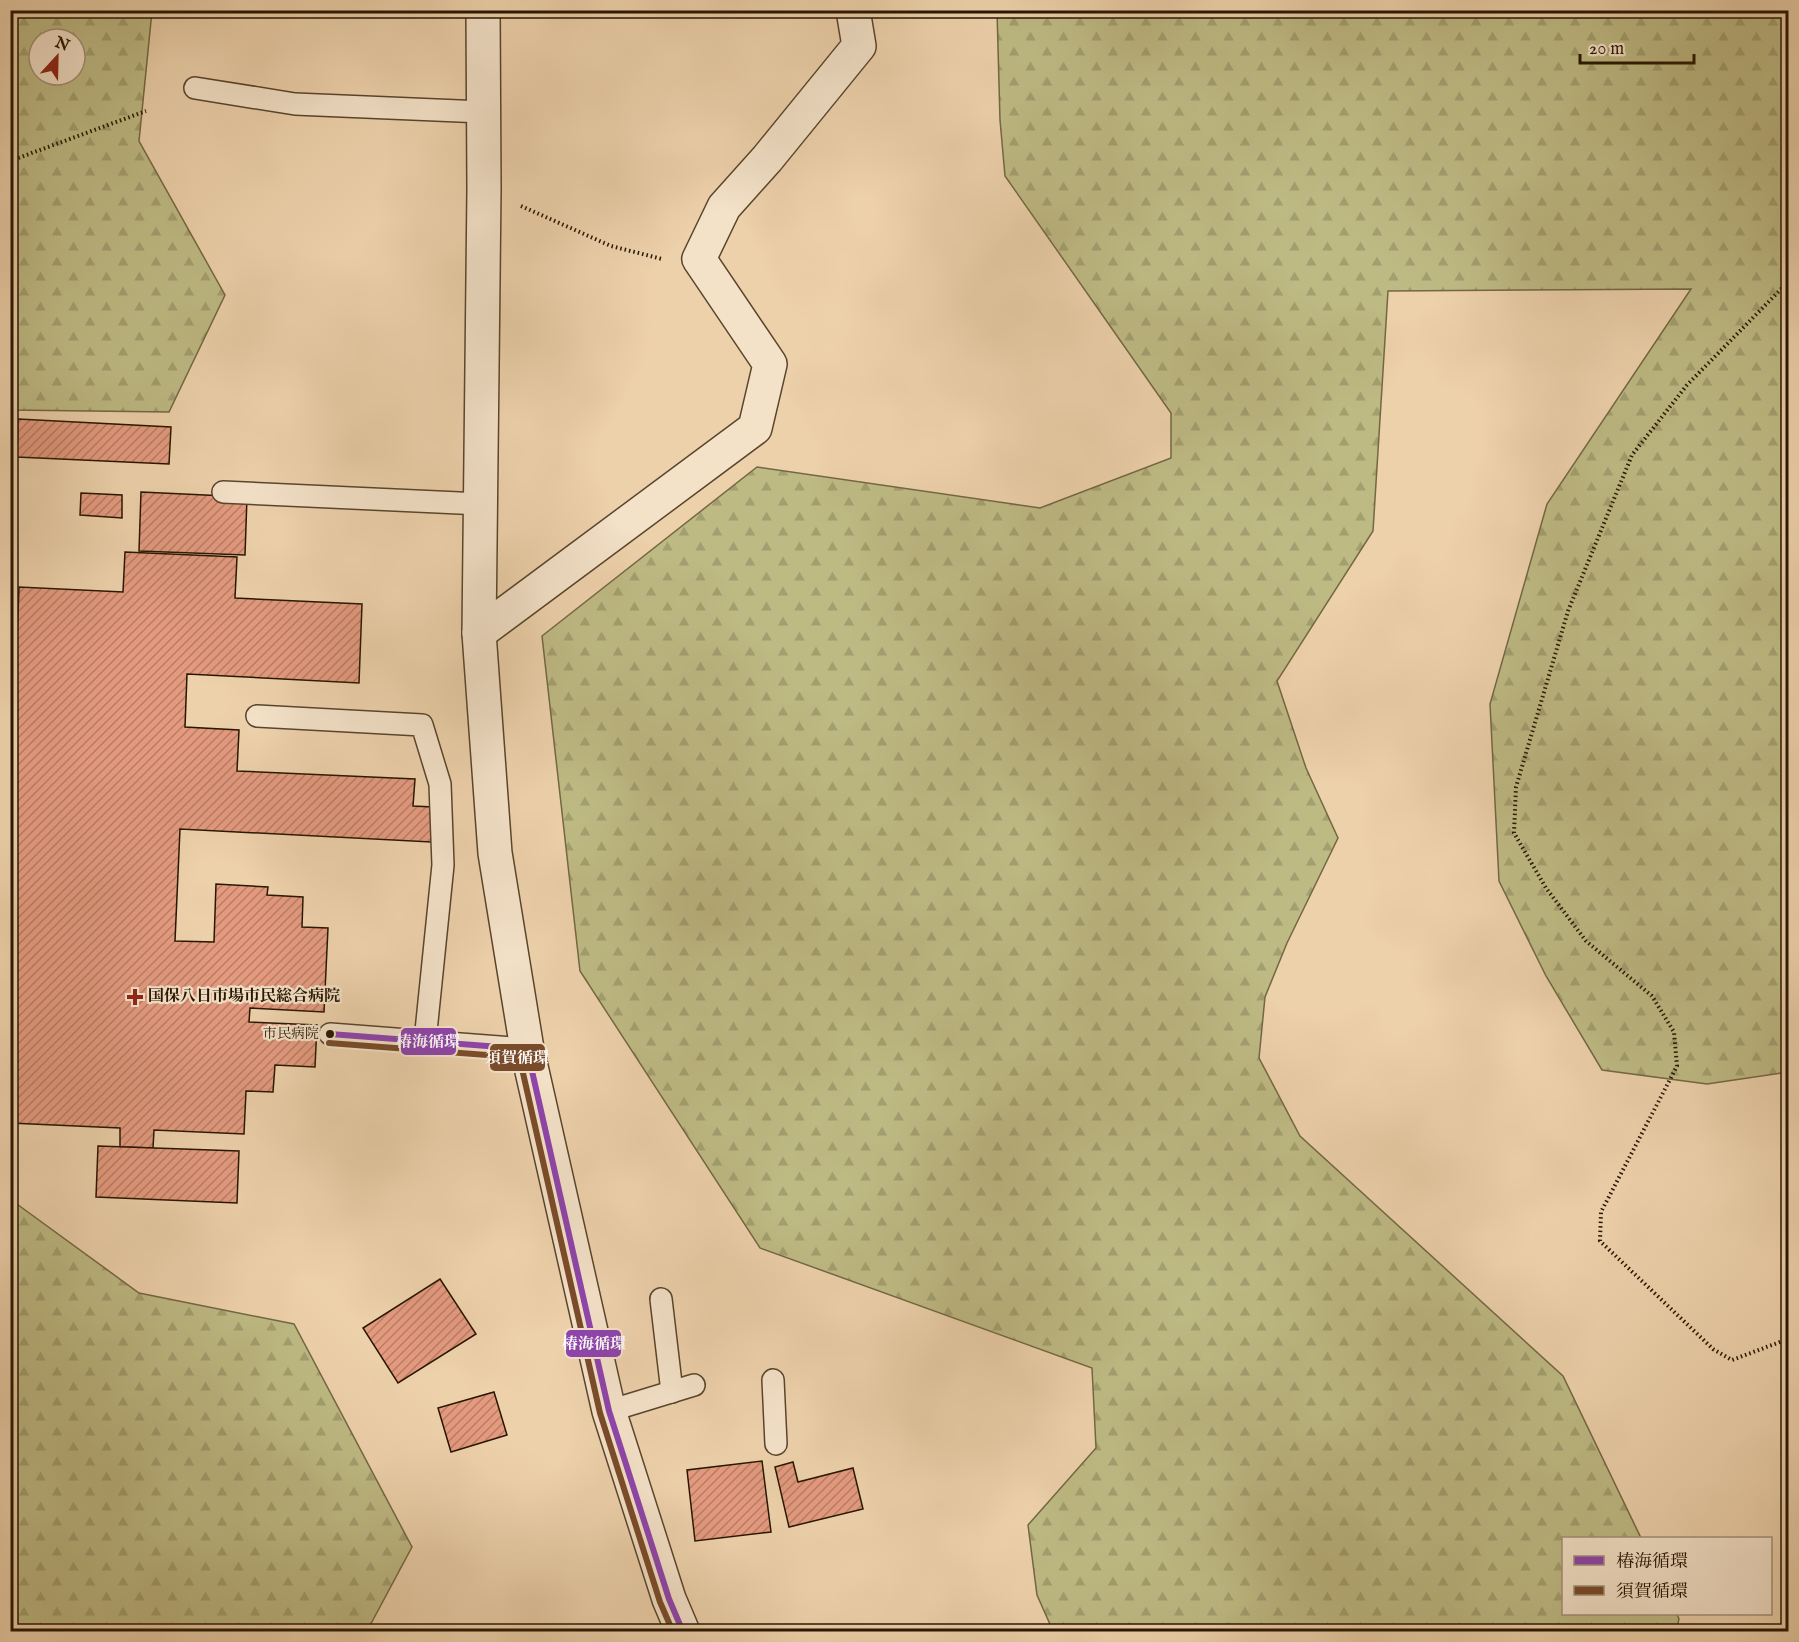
<svg xmlns="http://www.w3.org/2000/svg" width="1799" height="1642" viewBox="0 0 1799 1642" font-family="'IM FELL English','Noto Serif JP',serif">
	<style>
		.forest { fill: url(#forest-firs); stroke: #736843; stroke-width: 1.5; fill-rule: evenodd }
		.building { fill: url(#building-hatch); stroke: #281602; stroke-width: 1.5 }
		.lines { fill: none; stroke-linecap: round; stroke-linejoin: round }
		.service-casing { stroke: #59452c; stroke-width: 24 }
		.minor-casing { stroke: #59452c; stroke-width: 36 }
		.tertiary-casing { stroke: #59452c; stroke-width: 36 }
		.path { stroke: #281602; stroke-width: 4; stroke-dasharray: 1.5 3; stroke-linecap: butt }
		.service { stroke: #f3e1c8; stroke-width: 21 }
		.minor { stroke: #f3e1c8; stroke-width: 33 }
		.tertiary { stroke: #f3e1c8; stroke-width: 33 }
		.bus-1-casing { stroke: #f3e1c8; stroke-width: 10 }
		.bus-2-casing { stroke: #f3e1c8; stroke-width: 10 }
		.bus-1 { stroke: #8e44ad; stroke-width: 6 }
		.bus-2 { stroke: #7a4b2a; stroke-width: 6 }
		.poi-dot { fill: #8f2418; stroke: #f3e1c8; stroke-width: 2 }
		.bus-dot { fill: #281602; stroke: #f3e1c8; stroke-width: 2 }
		.labels { text-anchor: middle; dominant-baseline: central; stroke-width: 4.5; stroke-linejoin: round; paint-order: stroke }
		.bus-label { font-size: 14px; fill: #281602; stroke: #f3e1c8; text-anchor: end }
		.poi-label { font-size: 16px; font-weight: bold; fill: #281602; stroke: #f3e1c8; text-anchor: start }
		.line-badge { stroke: #f3e1c8; stroke-width: 2 }
		.badge-label { font-size: 16px; text-anchor: middle; font-weight: bold; fill: #fff }
	</style>
	<defs>
		<pattern id="forest-firs" width="22" height="20" patternUnits="userSpaceOnUse" patternTransform="scale(1.5)"><rect width="22" height="20" fill="#beba84"/><path d="M5 1l3.5 6h-7zM16 11l3.5 6h-7z" fill="#a39f70"/></pattern>
		<pattern id="building-hatch" width="6" height="6" patternUnits="userSpaceOnUse" patternTransform="scale(1.5)"><rect width="6" height="6" fill="#e49a7f"/><path d="M-1 1l2-2M0 6l6-6M5 7l2-2" fill="none" stroke="#b97d66"/></pattern>
	</defs>
	<rect width="100%" height="100%" fill="#edd1ab"/>
	<filter id="stains"><feTurbulence type="fractalNoise" baseFrequency=".00333" numOctaves="4"/><feColorMatrix values="0 0 0 0 .2 0 0 0 0 .09 0 0 0 0 .02 0 0 0 .5 -.17"/></filter>
	<radialGradient id="worn" r=".72"><stop offset=".6" stop-color="#630" stop-opacity="0"/><stop offset="1" stop-color="#630" stop-opacity=".3"/></radialGradient>
	<g class="forest">
		<path d="M11,10l141,1 -13,130 86,154 -56,117 -158,-2zM39,39h36v36h-36z"/>
		<path d="M997,11h791v1061l-81,12 -105,-14 -56,-94 -47,-95 -9,-177 57,-200 144,-215 -303,2 -15,240 -96,150 29,87 32,70 -51,105 -22,54 -6,61 41,78 263,240 78,162h-77v76h113l2,5 -3,12h-623l-16,-36 -9,-70 68,-77 -4,-80 -332,-120 -180,-277 -38,-335 215,-169 283,41 131,-50v-45l-166,-237 -5,-56z"/>
		<path d="M10,1199l129,94 155,31 118,223 -45,84h-356z"/>
	</g>
	<g class="building">
		<path d="M18,419l153,8 -2,37 -152,-7z"/>
		<path d="M141,492l106,5 -2,58 -106,-4z"/>
		<path d="M81,493l41,2v23l-42,-3z"/>
		<path d="M125,552l112,5 -2,41 127,6 -3,79 -172,-9 -2,53 54,3 -2,41 178,8 -2,27 20,1 -2,35 -251,-13 -5,112 39,1 2,-58 52,3 -1,8 36,2 -1,30 26,1 -4,84 -74,-4 -1,14 68,3 -2,42 -40,-2 -2,27 -27,-1 -2,43 -90,-4 -1,18 -33,-1v-19l-110,-5v-458l6,1 3,-79 104,5z"/>
		<path d="M98,1146l141,5 -2,52 -141,-6z"/>
		<path d="M440,1279l36,55 -78,49 -35,-55z"/>
		<path d="M494,1392l13,43 -56,17 -13,-44z"/>
		<path d="M762,1461l9,71 -76,9 -8,-71z"/>
		<path d="M793,1462l5,20 55,-14 10,41 -74,18 -14,-60z"/>
		<path d="M963,1625l69,1v6h-70z"/>
		<path d="M942,1627v5h-57v-4z"/>
	</g>
	<g class="lines">
		<defs>
			<g id="service">
				<path d="M195,88l100,16 188,8"/>
				<path d="M223,492l258,12"/>
				<path d="M257,716l165,9 18,59 3,81 -18,176"/>
				<path d="M330,1034l197,15"/>
				<path d="M661,1299l11,93"/>
				<path d="M773,1380l3,64"/>
				<path d="M609,1411l85,-26"/>
			</g>
			<path id="minor" d="M479,633l276,-205 15,-64 -71,-105 25,-52 43,-48 92,-113 -6,-36"/>
			<path id="tertiary" d="M483,10l1,179 -5,444 16,220 32,196 82,362 60,188 14,33"/>
		</defs>
		<use href="#service" class="service-casing"/>
		<use href="#minor" class="minor-casing"/>
		<use href="#tertiary" class="tertiary-casing"/>
		<g class="path">
			<path d="M10,161l136,-50"/>
			<path d="M521,206l90,40 51,13"/>
			<path d="M1788,282l-101,103 -55,70 -64,156 -52,176 -2,46 32,55 40,53 66,55 22,36 3,34 -76,146 -1,29 113,108 19,11 56,-21"/>
		</g>
		<use href="#service" class="service"/>
		<use href="#minor" class="minor"/>
		<use href="#tertiary" class="tertiary"/>
		<defs>
			<g id="bus-1">
				<path d="M330,1034l197,15"/>
				<path d="M527,1049l82,362 60,188 14,33"/>
			</g>
			<g id="bus-2">
				<path d="M329,1043l197,15"/>
				<path d="M518,1051l82,362 60,189 13,30"/>
			</g>
		</defs>
		<use href="#bus-1" class="bus-1-casing"/>
		<use href="#bus-2" class="bus-2-casing"/>
		<use href="#bus-1" class="bus-1"/>
		<use href="#bus-2" class="bus-2"/>
	</g>
	<path class="poi-dot" d="M132 988h6v6h6v6h-6v6h-6v-6h-6v-6h6z"/>
	<circle class="bus-dot" cx="330" cy="1034" r="5"/>
	<g class="labels">
		<g class="bus-label">
			<text x="319" y="1034">市民病院</text>
		</g>
		<g class="poi-label">
			<text x="148" y="997">国保八日市場市民総合病院</text>
		</g>
	</g>
	<g class="line-badge">
		<rect x="400" y="1027" width="57" height="29" rx="6" fill="#8e44ad"/>
		<rect x="489" y="1043" width="57" height="29" rx="6" fill="#7a4b2a"/>
		<rect x="565" y="1329" width="57" height="29" rx="6" fill="#8e44ad"/>
	</g>
	<g class="badge-label">
		<text x="428" y="1047">椿海循環</text>
		<text x="517" y="1063">須賀循環</text>
		<text x="594" y="1349">椿海循環</text>
	</g>
	<rect width="1799" height="1642" fill="none" stroke="#edd1ab" stroke-width="36"/>
	<rect x="12" y="12" width="1775" height="1618" fill="none" stroke="#281602" stroke-width="3"/>
	<rect x="18" y="18" width="1763" height="1606" fill="none" stroke="#281602" stroke-width="1.5"/>
	<rect x="1562" y="1537" width="210" height="78" fill="#f3e1c8" stroke="#a29079" stroke-width="1.5"/>
	<rect x="1574" y="1556" width="30" height="9" fill="#8e44ad" stroke="#a29079" stroke-width="1.5"/>
	<text x="1616" y="1567" font-size="18" fill="#281602">椿海循環</text>
	<rect x="1574" y="1586" width="30" height="9" fill="#7a4b2a" stroke="#a29079" stroke-width="1.5"/>
	<text x="1616" y="1597" font-size="18" fill="#281602">須賀循環</text>
	<g transform="translate(57 57) rotate(22)"><circle r="28" fill="#f3e1c8" stroke="#a29079" stroke-width="1.5"/>
	<path d="M0-4.5L10 22L0 15L-10 22Z" fill="#8f2418"/>
	<text y="-9" font-size="16" font-weight="bold" text-anchor="middle" fill="#281602">N</text>
	</g>
	<path d="M1580 54v9h114v-9" fill="none" stroke="#281602" stroke-width="3"/>
	<text x="1589" y="54" font-size="18" fill="#281602" stroke="#f3e1c8" stroke-width="4.5" paint-order="stroke">20 m</text>
	<rect width="100%" height="100%" filter="url(#stains)"/>
	<rect width="100%" height="100%" fill="url(#worn)"/>
</svg>
